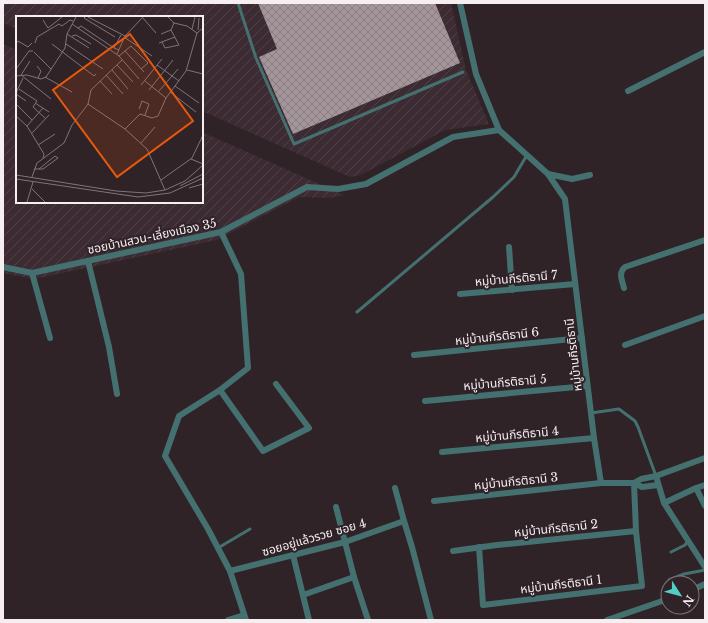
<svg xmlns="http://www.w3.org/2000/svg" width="708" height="623" viewBox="0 0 708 623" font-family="'Libre Baskerville','Noto Sans Thai',serif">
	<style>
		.industrial { fill: url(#industrial-furrows) }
		.building { fill: url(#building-cross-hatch) }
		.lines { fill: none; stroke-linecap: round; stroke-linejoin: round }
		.lane { stroke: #44716f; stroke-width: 3 }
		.street { stroke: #44716f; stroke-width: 6 }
		.labels { text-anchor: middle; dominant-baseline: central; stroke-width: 4; stroke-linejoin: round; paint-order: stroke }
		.street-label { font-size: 12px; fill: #f7eef2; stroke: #2f2328 }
		.inset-road { fill: none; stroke: #7f7479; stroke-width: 1 }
		.view { fill: #e8590c; fill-opacity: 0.15; stroke: #e8590c; stroke-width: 2 }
		.inset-edge { fill: none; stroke: #f7eef2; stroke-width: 2 }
	</style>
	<defs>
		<pattern id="industrial-furrows" width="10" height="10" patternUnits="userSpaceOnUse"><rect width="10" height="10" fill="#3d2b33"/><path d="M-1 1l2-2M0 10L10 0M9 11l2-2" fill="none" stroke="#504047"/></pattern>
		<pattern id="building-cross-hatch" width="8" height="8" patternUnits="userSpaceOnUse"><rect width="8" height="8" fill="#a4959b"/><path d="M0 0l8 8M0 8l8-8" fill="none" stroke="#897e82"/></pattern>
	</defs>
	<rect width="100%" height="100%" fill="#2f2328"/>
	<g class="industrial">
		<path d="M3,3h448l15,67 23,54 -44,6 -84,45 -11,2 -148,-66v-94h-185v12l-14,-6z"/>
		<path d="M3,44l14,6v152h185v-70l142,63 -15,3 -30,-1 -82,43 -183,39 -31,-6z"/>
	</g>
	<path class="building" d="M258,3h177l25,60 -167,71 -34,-77 18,-8z"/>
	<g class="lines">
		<g class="lane">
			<path d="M238,3l18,55 38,86 169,-72"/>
			<path d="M357,312l136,-115 21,-20 13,-22"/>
			<path d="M591,413l28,-4 16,12 3,6 18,49"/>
			<path d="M218,548l32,-19"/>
			<path d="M671,552l14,-7 3,-4"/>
			<path d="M669,580l15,-6 21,-4"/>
		</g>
		<g class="street">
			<path d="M460,3l16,71 23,56 49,44 24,5 18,-4"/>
			<path d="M628,91l77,-39"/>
			<path d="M548,174l17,25 29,239 7,45"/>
			<path d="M221,232l20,42 7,94 -28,22 -41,26 -14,40 43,73 22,42 16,49"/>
			<path d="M509,247l3,43"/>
			<path d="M88,261l21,86 8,47"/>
			<path d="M3,267l29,6 189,-41 86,-45 31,2 28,-5 87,-47 46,-7"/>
			<path d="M32,273l18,65"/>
			<path d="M624,288c-2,-8 -6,-15 1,-21l80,-27"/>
			<path d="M460,294l115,-10"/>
			<path d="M625,345l80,-29"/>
			<path d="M414,355l168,-17"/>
			<path d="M220,390l43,61 46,-23 -33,-44"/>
			<path d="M425,401l162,-15"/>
			<path d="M442,452l152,-14"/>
			<path d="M656,476l8,27 41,64"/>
			<path d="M634,483l8,4 16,-2"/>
			<path d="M395,488l9,33 8,26 19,73"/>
			<path d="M696,488l9,-3"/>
			<path d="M434,501l167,-18h33l7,-4 15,-3 49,-18"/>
			<path d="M664,503l32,-15 9,18"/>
			<path d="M336,507l18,70 14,43"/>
			<path d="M479,547l4,58 159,-19 -6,-55 -2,-48"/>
			<path d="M453,551l44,-6 139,-14"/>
			<path d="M293,555l16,65"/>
			<path d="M230,571l115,-29 59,-21"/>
			<path d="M692,590l13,-6"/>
			<path d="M303,595l51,-18"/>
			<path d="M228,620l16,-5"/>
			<path d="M607,620l61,-21"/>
		</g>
	</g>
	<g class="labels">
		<g class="street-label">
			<text transform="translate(152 236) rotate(-12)">ซอยบ้านสวน-เลี่ยงเมือง 35</text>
			<text transform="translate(516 278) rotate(-5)">หมู่บ้านกีรติธานี 7</text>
			<text transform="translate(497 336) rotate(-6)">หมู่บ้านกีรติธานี 6</text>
			<text transform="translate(573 355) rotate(-97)">หมู่บ้านกีรติธานี</text>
			<text transform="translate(505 382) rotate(-5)">หมู่บ้านกีรติธานี 5</text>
			<text transform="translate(517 434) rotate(-5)">หมู่บ้านกีรติธานี 4</text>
			<text transform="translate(516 481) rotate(-6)">หมู่บ้านกีรติธานี 3</text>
			<text transform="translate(556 528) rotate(-6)">หมู่บ้านกีรติธานี 2</text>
			<text transform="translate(314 537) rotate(-16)">ซอยอยู่แล้วรวย ซอย 4</text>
			<text transform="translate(561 584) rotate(-7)">หมู่บ้านกีรติธานี 1</text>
		</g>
	</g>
	<g transform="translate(16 16)">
		<rect width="187" height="187" fill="#2f2328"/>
		<path class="inset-road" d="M69,1l-1,1 31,19M72,1l37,19M126,1l14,16M152,1l6,6 13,3 10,7M27,4l5,8 14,-11M56,8l47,32 20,23M62,12l3,-2 33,22M176,13l3,-12M182,14l1,-12M51,18l22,14M145,18l10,-4 3,-7M56,20l4,-1 15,9M108,21l28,19M146,26l3,6 14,-3 -8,-15M19,27l2,-6 22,-13 3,2 8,-6 3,1M143,27l16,-6M0,28l2,-3 10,6 4,-4M36,28l42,32 2,-2M50,28l37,25M103,34l-5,-2 7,-13M109,35l19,21M18,36l17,17M101,38l8,-18 18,-19M103,40l12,-10 17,17 -7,6M14,45l-9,14 30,24M101,49l16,17M141,49l22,16M21,50l4,5 -3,7M0,53l13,-18h4M96,54l16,19M171,54l16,4M90,59l17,19M0,60l11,-1 14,4 5,-2 19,-29 2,-14 9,-17M29,61l27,15M84,65l12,13M129,65l21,17M125,69l21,-26M159,70l24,17M3,73l18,12 -4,6 12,11M133,74l24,-30M143,75l19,-22M154,76l26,20M0,77l7,-15M0,78l10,7M19,87l14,9M0,88l16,16M72,88l37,25 22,20 18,41M123,93l3,-8 7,3 -4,11M0,100l11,10 17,28 -1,4M11,110l16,-18M109,113l15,-15 12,4 6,-2 8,-18 20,-27 11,-38 6,-5M16,117l17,-18M125,127l14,-16M22,129l17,-11M175,143l12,5M18,153h9l15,-11 -3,-2 -16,13M0,159l100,16 30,2 19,-3 20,-9 18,-16M16,161l5,-14 27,-20 8,-18 16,-21 3,-14 31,-30M0,163l122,18 32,-4 33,-15M145,164l31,-22 11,-23M164,170l23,-12M173,172l14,-4M16,173l13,13M11,186l6,-20"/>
		<path class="view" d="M114,18l63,87 -76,56 -64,-87z"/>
		<rect width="187" height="187" class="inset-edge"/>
	</g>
	<rect width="708" height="623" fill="none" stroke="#f7eef2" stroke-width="8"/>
	<g transform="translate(680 595) rotate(126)"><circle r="19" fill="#2f2328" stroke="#7f7479"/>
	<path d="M0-3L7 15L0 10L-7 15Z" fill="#53cdca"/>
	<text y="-6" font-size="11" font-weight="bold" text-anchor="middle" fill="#f7eef2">N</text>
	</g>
</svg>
